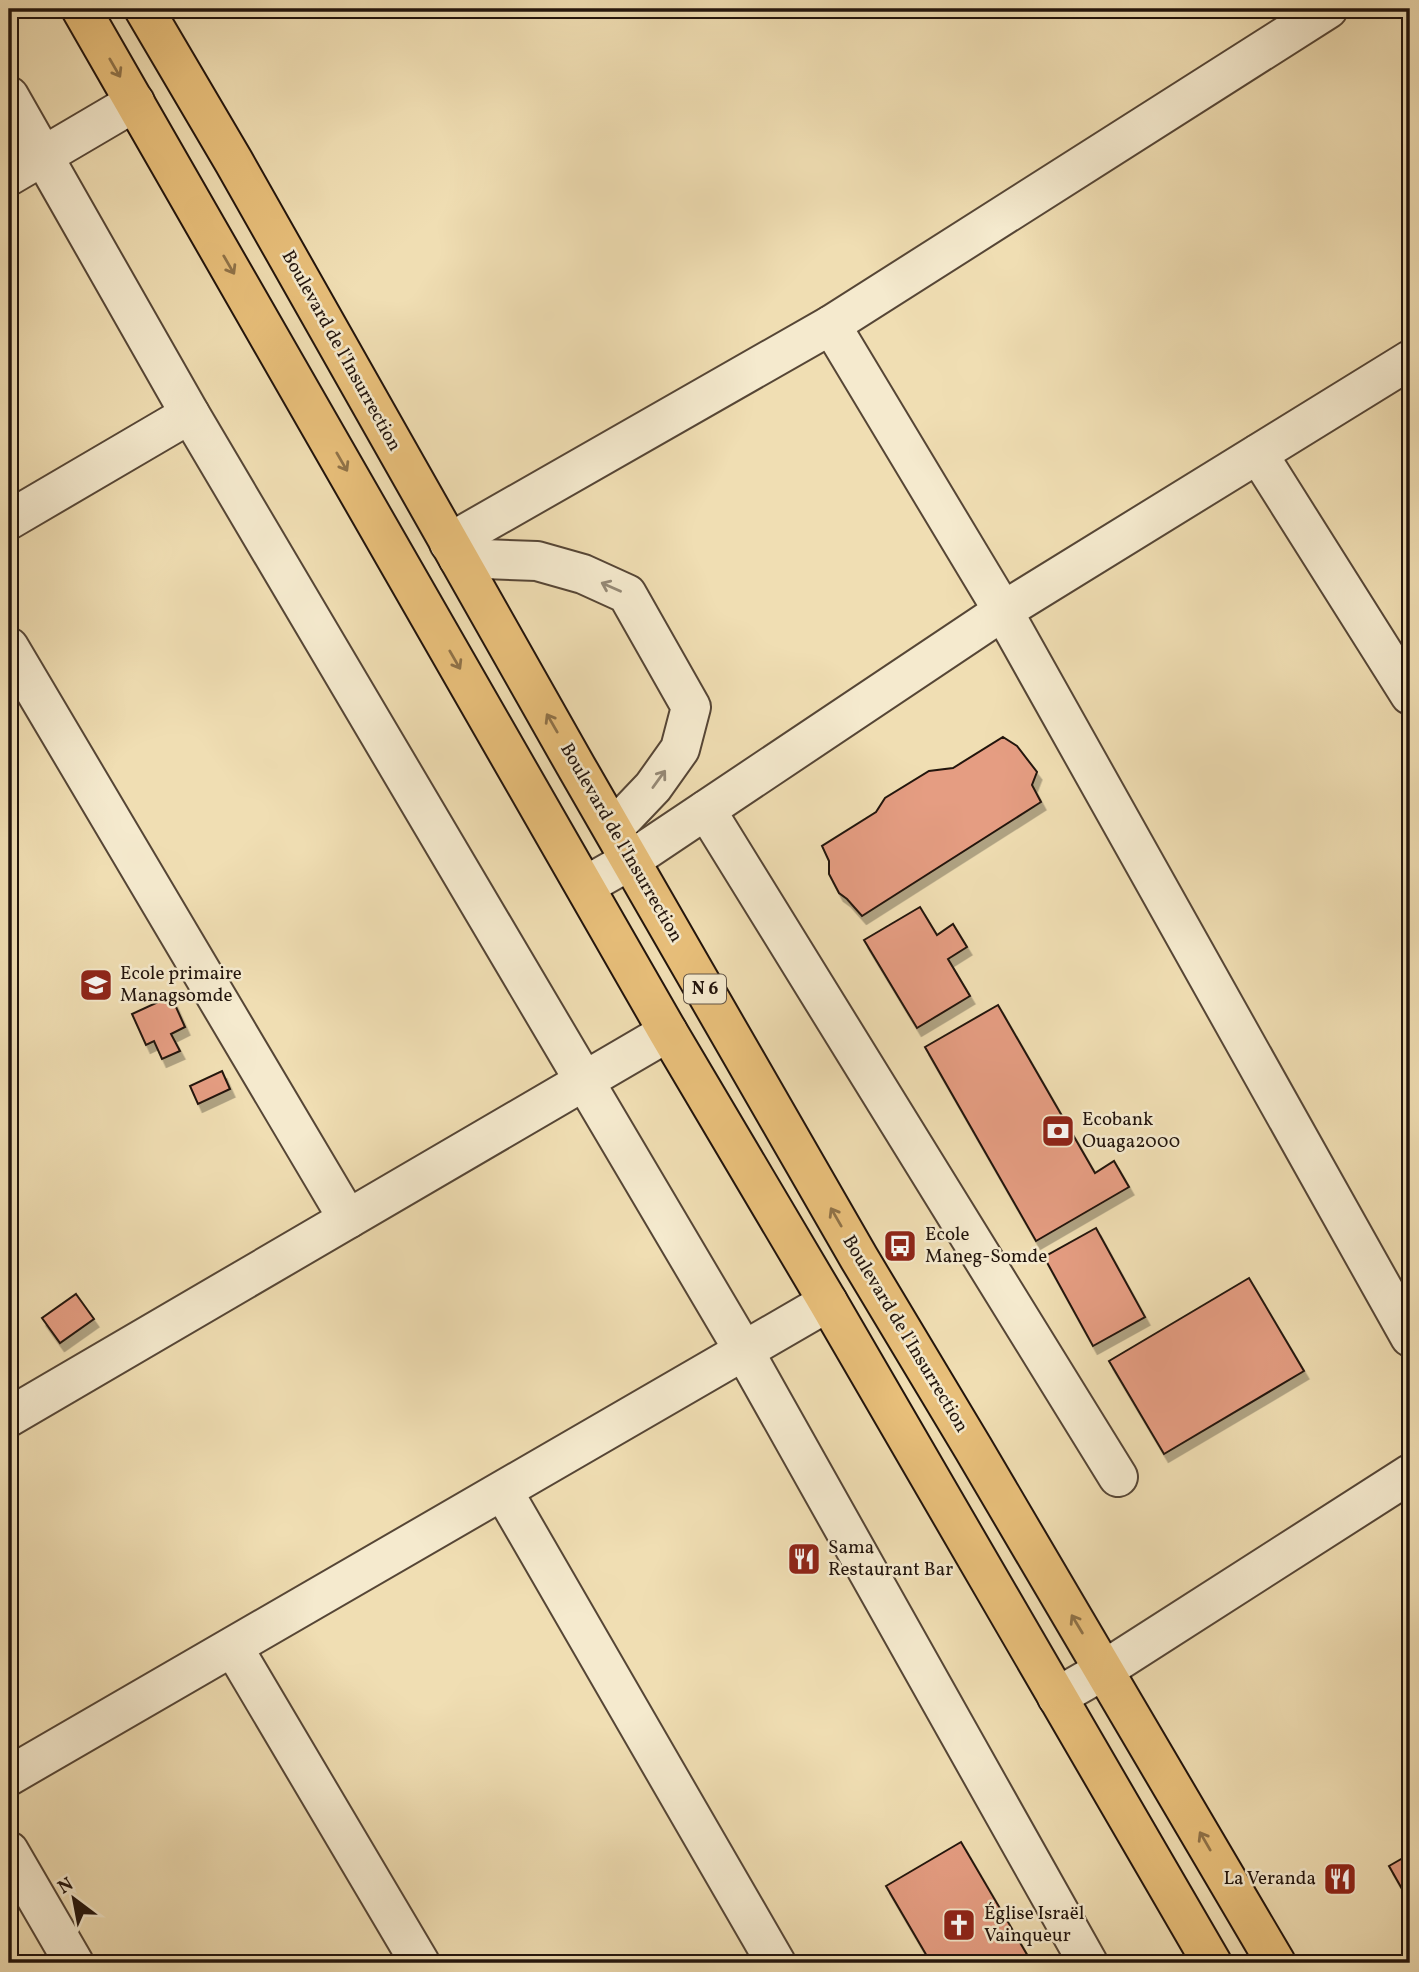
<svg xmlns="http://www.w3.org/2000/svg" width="1419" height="1972" viewBox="0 0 1419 1972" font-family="Vollkorn,serif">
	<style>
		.building { fill: #e59d82; stroke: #22140c; stroke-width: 2; filter: url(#shadow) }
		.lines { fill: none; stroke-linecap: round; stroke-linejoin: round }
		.minor-casing { stroke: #564636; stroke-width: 42 }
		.major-casing { stroke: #22140c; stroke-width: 42 }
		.minor { stroke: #f5eace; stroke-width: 38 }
		.major { stroke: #e8bf7a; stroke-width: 38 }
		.oneway { stroke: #8f7248 }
		.oneway2 { stroke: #968a77 }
		.labels { text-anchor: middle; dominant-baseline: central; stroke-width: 5; stroke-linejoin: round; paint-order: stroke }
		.shield { fill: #f5eace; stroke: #615446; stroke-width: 2 }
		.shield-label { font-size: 18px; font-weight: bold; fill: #22140c }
		.street-label { font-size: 19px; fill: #22140c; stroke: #f5eace }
		.poi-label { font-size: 19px; fill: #22140c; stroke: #f5eace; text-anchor: start }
	</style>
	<defs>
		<filter id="shadow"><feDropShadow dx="4.5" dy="8" stdDeviation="0" flood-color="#0004"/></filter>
	</defs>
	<rect width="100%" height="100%" fill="#f0deb3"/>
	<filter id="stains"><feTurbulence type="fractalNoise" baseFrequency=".00286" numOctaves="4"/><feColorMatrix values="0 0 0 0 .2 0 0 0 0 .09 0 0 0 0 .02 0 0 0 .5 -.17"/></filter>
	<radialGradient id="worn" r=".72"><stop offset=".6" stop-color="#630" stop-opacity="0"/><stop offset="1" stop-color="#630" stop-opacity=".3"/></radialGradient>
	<g class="building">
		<path d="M1003,737l14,9 20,26 -5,13 9,17 -179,114 -15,-17 -8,-6 -10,-19v-13l-7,-15 54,-34 9,-14 44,-27 24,-3z"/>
		<path d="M920,907l17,28 16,-11 14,23 -19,12 22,37 -53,32 -53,-88z"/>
		<path d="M171,996l14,31 -14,7 9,17 -18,8 -8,-18 -8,4 -14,-31z"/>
		<path d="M998,1005l97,168 19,-12 15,26 -93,54 -111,-194z"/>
		<path d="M222,1071l8,18 -32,15 -8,-18z"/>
		<path d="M1096,1228l49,89 -52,29 -49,-89z"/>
		<path d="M1249,1278l55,93 -140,83 -55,-93z"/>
		<path d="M76,1294l18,25 -34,24 -18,-25z"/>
		<path d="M961,1842l71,121h-101l-45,-77z"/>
		<path d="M1410,1854v49l-21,-37z"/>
	</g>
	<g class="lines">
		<defs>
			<g id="minor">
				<path d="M9,96l181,318 554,937 344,612"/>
				<path d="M9,176l126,-74"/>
				<path d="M831,325l172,286 407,726"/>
				<path d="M1258,454l152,241"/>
				<path d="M9,520l181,-106"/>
				<path d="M449,543l382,-218 497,-316"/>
				<path d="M458,558l79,3 46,13 44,20 64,113 -11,42 -27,38 -40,42"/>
				<path d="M9,647l339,572"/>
				<path d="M706,810l412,667"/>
				<path d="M585,886l46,-26 372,-249 407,-251"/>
				<path d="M9,1417l659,-385"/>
				<path d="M503,1491l273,472"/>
				<path d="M233,1647l187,316"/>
				<path d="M1057,1697l47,-27 306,-196"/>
				<path d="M9,1776l819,-474"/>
				<path d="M9,1851l65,112"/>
			</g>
			<g id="major">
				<path d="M81,9l587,1023 160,270 384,661"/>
				<path d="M144,9l90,153 343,606 282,490 114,190 303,515"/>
			</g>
		</defs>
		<use href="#minor" class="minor-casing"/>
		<use href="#major" class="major-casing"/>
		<use href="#minor" class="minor"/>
		<use href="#major" class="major"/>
	</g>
	<defs><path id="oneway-shaft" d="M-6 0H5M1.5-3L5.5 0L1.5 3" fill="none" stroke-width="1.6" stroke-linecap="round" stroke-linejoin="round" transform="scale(1.75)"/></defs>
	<g class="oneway">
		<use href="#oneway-shaft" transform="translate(115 68) rotate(60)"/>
		<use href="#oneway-shaft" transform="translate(229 265) rotate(60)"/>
		<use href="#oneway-shaft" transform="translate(342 462) rotate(60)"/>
		<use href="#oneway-shaft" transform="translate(455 660) rotate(60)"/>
		<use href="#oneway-shaft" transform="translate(552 723) rotate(-120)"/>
		<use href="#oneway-shaft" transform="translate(836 1217) rotate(-120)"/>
		<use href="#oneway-shaft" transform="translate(1077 1624) rotate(-121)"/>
		<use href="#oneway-shaft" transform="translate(1205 1841) rotate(-120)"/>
	</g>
	<g class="oneway2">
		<use href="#oneway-shaft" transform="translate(611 587) rotate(-156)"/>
		<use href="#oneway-shaft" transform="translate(659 779) rotate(-54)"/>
	</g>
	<defs>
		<symbol id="school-square" viewBox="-11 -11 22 22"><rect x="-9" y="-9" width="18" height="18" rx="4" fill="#8f2418" stroke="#f5eace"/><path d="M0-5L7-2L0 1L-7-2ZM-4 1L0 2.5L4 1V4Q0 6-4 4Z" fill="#fff"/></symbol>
		<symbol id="bank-square" viewBox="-11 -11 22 22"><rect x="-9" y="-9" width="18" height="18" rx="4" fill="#8f2418" stroke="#f5eace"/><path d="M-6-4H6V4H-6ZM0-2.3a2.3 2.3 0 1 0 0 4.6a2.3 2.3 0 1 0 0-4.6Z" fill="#fff"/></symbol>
		<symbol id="bus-square" viewBox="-11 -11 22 22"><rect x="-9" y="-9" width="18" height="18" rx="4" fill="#8f2418" stroke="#f5eace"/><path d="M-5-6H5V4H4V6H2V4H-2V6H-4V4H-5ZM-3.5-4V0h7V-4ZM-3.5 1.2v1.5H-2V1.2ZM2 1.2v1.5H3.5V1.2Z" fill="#fff"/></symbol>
		<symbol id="restaurant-square" viewBox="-11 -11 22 22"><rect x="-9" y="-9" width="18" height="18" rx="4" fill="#8f2418" stroke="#f5eace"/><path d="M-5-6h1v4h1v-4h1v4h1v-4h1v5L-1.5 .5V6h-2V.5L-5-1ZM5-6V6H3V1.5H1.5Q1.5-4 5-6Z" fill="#fff"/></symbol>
		<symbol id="church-square" viewBox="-11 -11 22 22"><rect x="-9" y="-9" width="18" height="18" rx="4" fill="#8f2418" stroke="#f5eace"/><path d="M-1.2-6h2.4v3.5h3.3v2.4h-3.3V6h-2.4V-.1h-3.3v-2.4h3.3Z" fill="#fff"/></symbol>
	</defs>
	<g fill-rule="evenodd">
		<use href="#school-square" x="77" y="966" width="38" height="38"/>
		<use href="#bank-square" x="1039" y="1112" width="38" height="38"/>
		<use href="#bus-square" x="881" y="1227" width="38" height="38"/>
		<use href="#restaurant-square" x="785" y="1540" width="38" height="38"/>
		<use href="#restaurant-square" x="1321" y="1860" width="38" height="38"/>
		<use href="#church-square" x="940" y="1906" width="38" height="38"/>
	</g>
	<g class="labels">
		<rect class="shield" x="684" y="974.5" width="42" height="29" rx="5"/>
		<g class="shield-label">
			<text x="705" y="989">N 6</text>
		</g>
		<g class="street-label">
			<text transform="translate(341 351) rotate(61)">Boulevard de l'Insurrection</text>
			<text transform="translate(621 843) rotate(60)">Boulevard de l'Insurrection</text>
			<text transform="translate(905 1334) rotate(59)">Boulevard de l'Insurrection</text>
		</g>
		<g class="poi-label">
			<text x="120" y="974">Ecole primaire<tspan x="120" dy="22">Managsomde</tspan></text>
			<text x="1082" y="1120">Ecobank<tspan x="1082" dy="22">Ouaga2000</tspan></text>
			<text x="925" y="1235">Ecole<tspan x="925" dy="22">Maneg-Somde</tspan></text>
			<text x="828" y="1548">Sama<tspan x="828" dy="22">Restaurant Bar</tspan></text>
			<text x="1316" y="1879" text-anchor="end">La Veranda</text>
			<text x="984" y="1914">Église Israël<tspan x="984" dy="22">Vainqueur</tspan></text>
		</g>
	</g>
	<rect width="1419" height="1972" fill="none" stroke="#f0deb3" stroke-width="35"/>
	<rect x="10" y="10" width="1398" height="1951" fill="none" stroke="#22140c" stroke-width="3.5"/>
	<rect x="18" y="18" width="1384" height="1937" fill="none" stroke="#22140c" stroke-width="2"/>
	<g transform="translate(74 1899) rotate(328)" stroke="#f5eace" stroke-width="5" paint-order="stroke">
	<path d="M0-5L12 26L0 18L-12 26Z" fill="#22140c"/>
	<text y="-10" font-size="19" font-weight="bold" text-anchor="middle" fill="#22140c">N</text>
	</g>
	<rect width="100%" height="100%" filter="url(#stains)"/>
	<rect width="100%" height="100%" fill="url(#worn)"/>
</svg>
